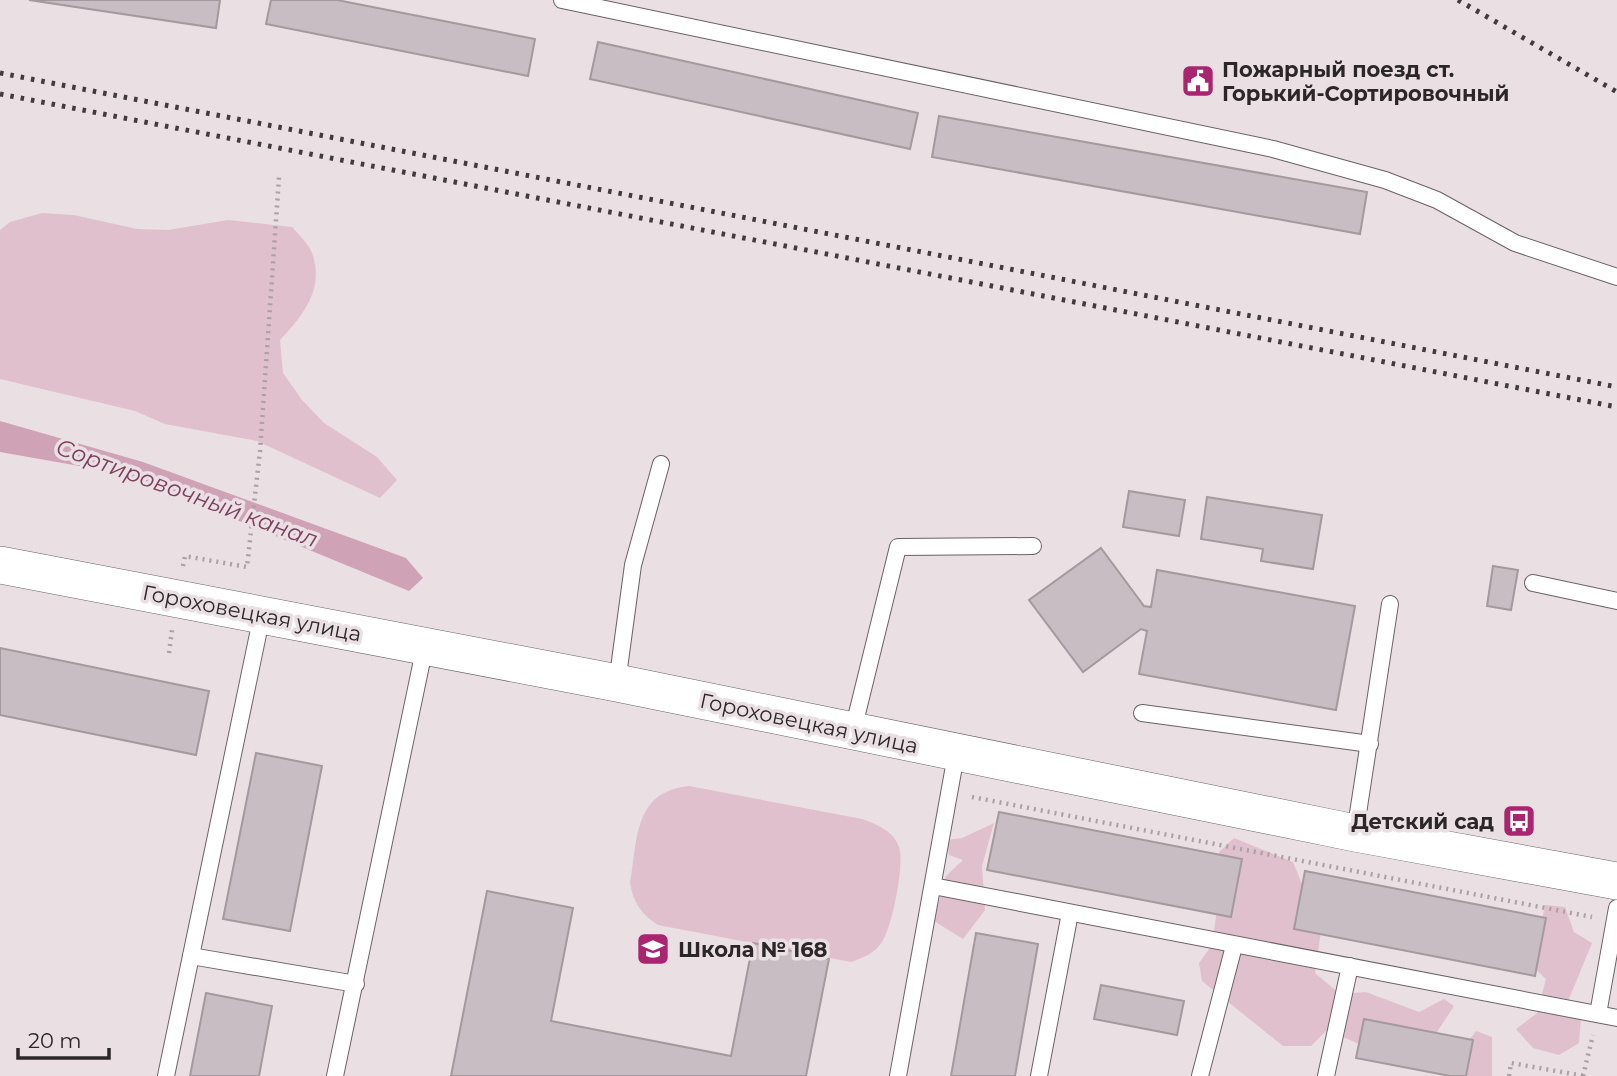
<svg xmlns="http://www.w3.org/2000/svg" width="1617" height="1076" viewBox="0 0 1617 1076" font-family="Montserrat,sans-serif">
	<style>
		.green { fill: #e1c0ce }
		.water { fill: #d0a2b6 }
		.building { fill: #c8bdc2; stroke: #a4999d; stroke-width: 2 }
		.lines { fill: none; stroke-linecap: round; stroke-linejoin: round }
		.service-casing { stroke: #6b6165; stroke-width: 18 }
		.tertiary-casing { stroke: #6b6165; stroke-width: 38 }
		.path { stroke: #a9a1a4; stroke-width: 4.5; stroke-dasharray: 2 5; stroke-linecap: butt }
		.service { stroke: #fff; stroke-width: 16 }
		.tertiary { stroke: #fff; stroke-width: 37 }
		.rail { stroke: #403b3e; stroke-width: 5; stroke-dasharray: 3.5 7; stroke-linecap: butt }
		.labels { text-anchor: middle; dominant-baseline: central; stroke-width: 7; stroke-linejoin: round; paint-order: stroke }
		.poi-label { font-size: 21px; font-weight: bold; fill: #2b2729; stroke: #eadfe3; text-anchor: start }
		.street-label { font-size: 21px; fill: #2b2729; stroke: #eadfe3 }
		.water-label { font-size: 23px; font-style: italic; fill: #7c405d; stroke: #eadfe3 }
	</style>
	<rect width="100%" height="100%" fill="#eadfe3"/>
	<g class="green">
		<path d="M42,213l32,2 63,14 31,1 60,-10 64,7c6,7 17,17 20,26 13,35 -9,63 -32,87l3,33 19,27 22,23 53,34 20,23 -17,18 -123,-57 -92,-17 -30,-13 -135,-32v-149l10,-8z"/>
		<path d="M689,786l173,33c14,5 32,12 37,28 6,17 -7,80 -17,95 -8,12 -18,15 -31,20l-193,-37c-16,-10 -25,-23 -28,-42 8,-44 3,-91 59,-97z"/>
		<path d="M994,823l-12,43 3,44 -22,29 -29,-18 12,-45 17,-16 -14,-5 -2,-15 15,-2z"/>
		<path d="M1234,838l59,24 28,69 -6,42 25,21 26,-2 53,20 25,-13 10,7 -30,46 -42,2 -55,-24 -16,16h-28l-81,-65 -3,-18 13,-18 10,-71 -3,-22z"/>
		<path d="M1545,905l20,2 9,25 18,11 -28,68 17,7 -2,25 -20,12 -26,-7 -17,-19 21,-16 9,-34 -13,-12z"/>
		<path d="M1476,1031l16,6v39h-34l4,-26z"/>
	</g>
	<path class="water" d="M0,421l143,41 263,96 17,20 -14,13 -284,-117 -125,-22z"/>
	<g class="building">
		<path d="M29,0h191l-4,28z"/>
		<path d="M271,0h66l198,39 -7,37 -262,-52z"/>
		<path d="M598,42l320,71 -8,36 -320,-70z"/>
		<path d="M939,116l428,76 -7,42 -428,-77z"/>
		<path d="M1129,491l56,9 -6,36 -56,-9z"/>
		<path d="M1207,497l115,18 -9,54 -52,-8 2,-12 -62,-10z"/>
		<path d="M1101,548l43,58 7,1 6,-37 198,36 -19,104 -197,-36 8,-43 -6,-2 -58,43 -54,-72z"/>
		<path d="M1493,566l25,4 -7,40 -24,-4z"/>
		<path d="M0,648l209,43 -13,64 -196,-40z"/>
		<path d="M256,753l66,13 -32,165 -67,-12z"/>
		<path d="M999,812l243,47 -11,58 -244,-47z"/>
		<path d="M1305,871l241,47 -11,58 -241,-47z"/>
		<path d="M487,891l86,17 -22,113 180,35 22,-113 76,16 -23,117h-355z"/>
		<path d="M976,933l62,11 -23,132h-64z"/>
		<path d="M1101,985l83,16 -7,34 -83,-16z"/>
		<path d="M206,993l66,13 -13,70h-69z"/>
		<path d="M1364,1019l109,21 -7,36h-16l-94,-18z"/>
	</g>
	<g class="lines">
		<defs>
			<g id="service">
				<path d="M562,0l711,149 112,31 52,20 78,43 102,34"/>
				<path d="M1533,583l84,18"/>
				<path d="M617,683l16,-118 28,-101"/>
				<path d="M1142,713l228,31"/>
				<path d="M853,730l45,-183 135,-1"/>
				<path d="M1355,833l35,-229"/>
				<path d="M933,886l684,132"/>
				<path d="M191,956l165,28"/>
				<path d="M1598,1014l19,-106"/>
				<path d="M166,1076l96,-461"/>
				<path d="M335,1076l90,-430"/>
				<path d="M898,1076l58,-321"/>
				<path d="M1039,1076l31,-163"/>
				<path d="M1200,1076l34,-130"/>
				<path d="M1326,1076l24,-110"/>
			</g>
			<path id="tertiary" d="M0,565l617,118 738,150 262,48"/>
		</defs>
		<use href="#service" class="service-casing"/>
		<use href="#tertiary" class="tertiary-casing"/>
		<g class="path">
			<path d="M183,566l2,-10 62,11 13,-116 19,-274"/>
			<path d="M169,653l3,-23"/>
			<path d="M972,797l620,120"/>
			<path d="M1509,1076l2,-13 73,13"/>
			<path d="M1583,1076l10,-41"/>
		</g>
		<use href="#service" class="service"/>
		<use href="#tertiary" class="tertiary"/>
		<g class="rail">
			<path d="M1458,0l159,92"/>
			<path d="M0,73l1617,314"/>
			<path d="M0,94l1617,313"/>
		</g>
	</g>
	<defs>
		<symbol id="civic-square" viewBox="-11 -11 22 22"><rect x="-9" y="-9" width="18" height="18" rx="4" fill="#a92570" stroke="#eadfe3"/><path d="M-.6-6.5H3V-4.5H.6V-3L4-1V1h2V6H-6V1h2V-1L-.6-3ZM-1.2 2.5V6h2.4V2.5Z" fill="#fff"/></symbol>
		<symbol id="bus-square" viewBox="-11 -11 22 22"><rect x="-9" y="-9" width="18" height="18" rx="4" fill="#a92570" stroke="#eadfe3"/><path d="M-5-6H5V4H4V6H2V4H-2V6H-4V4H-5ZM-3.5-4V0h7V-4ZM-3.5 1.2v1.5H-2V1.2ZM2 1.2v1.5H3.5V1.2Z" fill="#fff"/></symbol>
		<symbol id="school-square" viewBox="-11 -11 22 22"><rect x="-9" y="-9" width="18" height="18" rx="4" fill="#a92570" stroke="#eadfe3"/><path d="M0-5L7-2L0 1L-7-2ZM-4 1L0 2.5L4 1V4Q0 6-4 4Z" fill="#fff"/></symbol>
	</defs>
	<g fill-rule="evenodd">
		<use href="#civic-square" x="1179" y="62" width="38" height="38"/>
		<use href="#bus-square" x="1500" y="802" width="38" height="38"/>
		<use href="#school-square" x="634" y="930" width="38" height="38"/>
	</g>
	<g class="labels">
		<g class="poi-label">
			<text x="1222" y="69">Пожарный поезд ст.<tspan x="1222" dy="24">Горький-Сортировочный</tspan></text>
			<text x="1494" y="821" text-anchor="end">Детский сад</text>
			<text x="678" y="949">Школа № 168</text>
		</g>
		<g class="street-label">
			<text transform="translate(252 613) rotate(11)">Гороховецкая улица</text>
			<text transform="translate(809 723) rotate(12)">Гороховецкая улица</text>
		</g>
		<g class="water-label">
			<text transform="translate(187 493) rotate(20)">Сортировочный канал</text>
		</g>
	</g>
	<path d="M18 1048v10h91v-10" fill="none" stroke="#2b2729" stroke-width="3.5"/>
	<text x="28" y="1048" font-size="21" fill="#2b2729" stroke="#eadfe3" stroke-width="5" paint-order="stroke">20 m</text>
</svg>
